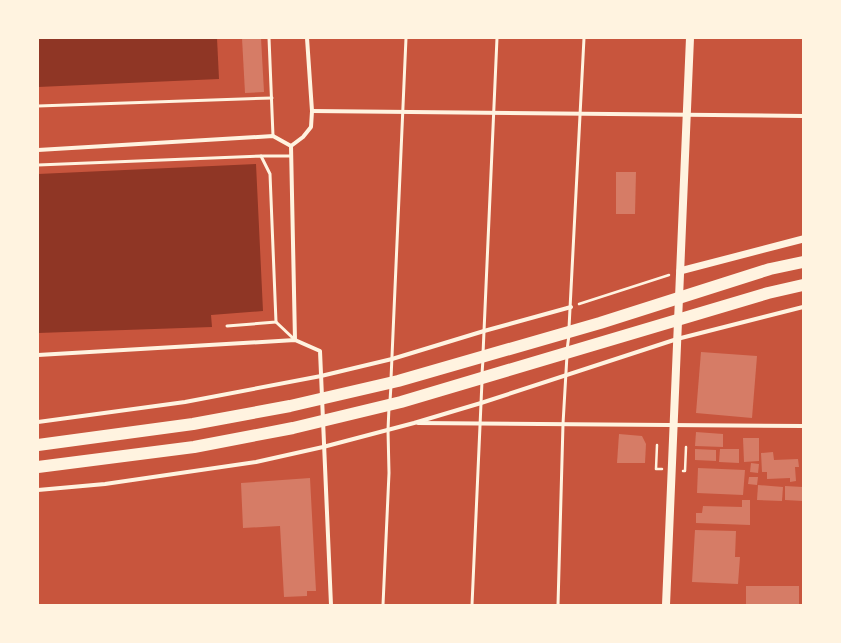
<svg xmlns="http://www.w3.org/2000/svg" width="841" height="643" viewBox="0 0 841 643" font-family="'Nunito Sans',sans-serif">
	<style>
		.water { fill: #8f3625 }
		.building { fill: #d67c66 }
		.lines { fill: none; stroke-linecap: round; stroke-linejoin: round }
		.path { stroke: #fff3e0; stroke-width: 2.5 }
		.service { stroke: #fff3e0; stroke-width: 3 }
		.minor { stroke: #fff3e0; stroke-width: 4 }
		.tertiary { stroke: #fff3e0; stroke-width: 7 }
		.secondary { stroke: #fff3e0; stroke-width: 8 }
		.motorway { stroke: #fff3e0; stroke-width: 12 }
	</style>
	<rect width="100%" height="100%" fill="#c8553d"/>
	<g class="water">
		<path d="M38,38h179l2,41 -181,8z"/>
		<path d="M256,164l7,147 -52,4 1,12 -174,6v-159z"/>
	</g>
	<g class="building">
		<path d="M242,38h19l3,54 -19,1z"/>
		<path d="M616,172h20l-1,42h-19z"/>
		<path d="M701,352l56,4 -5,62 -56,-5z"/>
		<path d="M696,432l27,2v13l-28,-1z"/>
		<path d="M619,434l23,2 4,8 -1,19h-28z"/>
		<path d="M743,438h16v23l-15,1z"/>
		<path d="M695,449l21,1v11l-21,-1z"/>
		<path d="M720,449h19v14l-20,-1z"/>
		<path d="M773,452l1,8 24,-1 1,8h-4l1,14 -6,1v-4l-23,1v-7h-5l-1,-19z"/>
		<path d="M751,463l8,1 -1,9 -8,-1z"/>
		<path d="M698,468l47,2 -2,25 -46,-2z"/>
		<path d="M749,477h9l-1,8 -9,-1z"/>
		<path d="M310,478l6,113h-9v5l-23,1 -4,-71 -37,2 -2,-45z"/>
		<path d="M758,485l25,2 -1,14 -25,-1z"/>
		<path d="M785,486l18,1v14l-18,-1z"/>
		<path d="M742,500h8v25l-54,-2v-10h6l1,-7 39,1z"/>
		<path d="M695,530l41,1 -1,26h5l-2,27 -46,-2z"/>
		<rect x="746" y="586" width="53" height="19"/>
	</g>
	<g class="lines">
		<g class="path">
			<path d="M579,304l90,-29"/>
			<path d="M657,445l-1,24h6"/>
			<path d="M683,471h2l1,-24"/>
		</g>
		<g class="service">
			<path d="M269,38l4,98"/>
			<path d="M38,106l234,-8"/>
			<path d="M261,156h30"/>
			<path d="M38,165l223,-9 9,18 6,148 -49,4"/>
			<path d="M276,322l19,18"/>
			<path d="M569,328l15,-290"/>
			<path d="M567,350l2,-15"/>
			<path d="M483,354l14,-316"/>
			<path d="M482,374l1,-15"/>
			<path d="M391,379l15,-341"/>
			<path d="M390,401l1,-16"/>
			<path d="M383,605l6,-132 -1,-43 1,-23"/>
			<path d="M472,605l10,-224"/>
			<path d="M558,605l5,-181 4,-69"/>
		</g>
		<g class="minor">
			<path d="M312,111l491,5"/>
			<path d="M38,150l235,-14 18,10"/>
			<path d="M295,340l-4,-194 12,-9 8,-10 1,-16 -5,-73"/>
			<path d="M38,355l257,-15 25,11 11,254"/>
			<path d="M38,422l147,-20 136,-26 71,-17 92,-28 87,-24"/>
			<path d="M418,423l385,3"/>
			<path d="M38,490l67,-6 151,-22 67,-15 91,-24 67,-20 196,-64 126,-32"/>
		</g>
		<path class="tertiary" d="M680,271l123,-32"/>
		<path class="secondary" d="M666,605c9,-189 15,-378 24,-567"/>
		<g class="motorway">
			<path d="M38,445l155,-21 97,-18 108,-25 202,-58 170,-54 33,-7"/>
			<path d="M38,467l156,-20 99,-19 108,-26 367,-109 35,-8"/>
		</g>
	</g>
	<rect width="841" height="643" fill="none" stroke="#fff3e0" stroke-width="78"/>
</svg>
